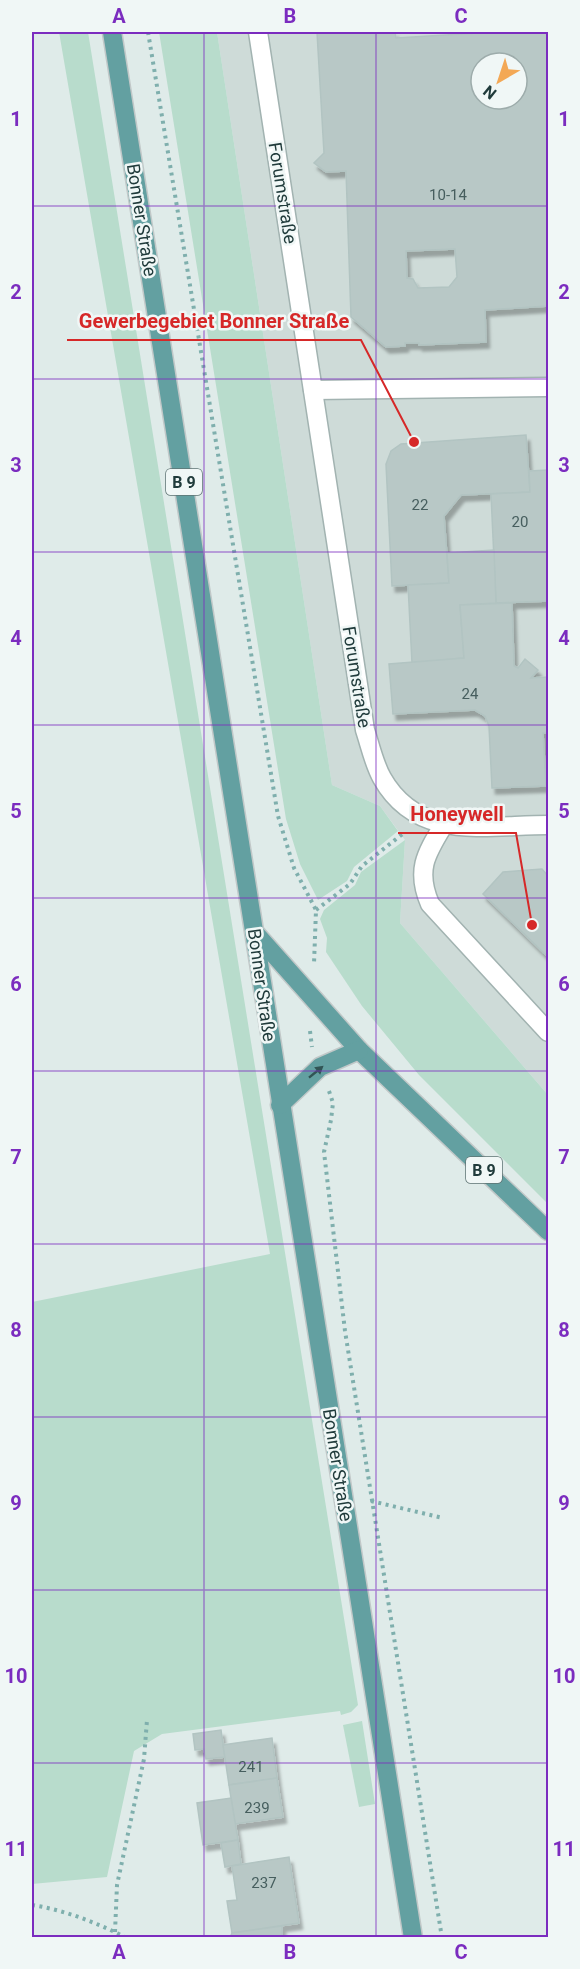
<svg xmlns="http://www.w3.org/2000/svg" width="580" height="1969" viewBox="0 0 580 1969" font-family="Roboto,sans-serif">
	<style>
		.built { fill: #cedbd8; fill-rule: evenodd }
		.green { fill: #b8dccc }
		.building { fill: #b8c8c6; stroke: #b2c4c2; stroke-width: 1.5; fill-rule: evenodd; filter: url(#shadow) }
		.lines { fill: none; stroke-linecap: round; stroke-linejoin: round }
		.minor-casing { stroke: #a2b3b1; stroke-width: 21 }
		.major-casing { stroke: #c1c8c8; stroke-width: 21 }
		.path { stroke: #7fafad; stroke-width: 4; stroke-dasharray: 3 4.5; stroke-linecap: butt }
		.minor { stroke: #fff; stroke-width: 18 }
		.major { stroke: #63a0a1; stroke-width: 18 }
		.oneway { fill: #315454 }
		.grid { fill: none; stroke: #7b2cbf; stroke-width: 1.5; stroke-opacity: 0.55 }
		.labels { text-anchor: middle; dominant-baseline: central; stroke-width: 5; stroke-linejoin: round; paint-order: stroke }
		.number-label { font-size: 15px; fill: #465e5e }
		.shield { fill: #f0f7f6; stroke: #5e7373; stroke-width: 1.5 }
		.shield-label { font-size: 16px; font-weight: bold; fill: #203b3b }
		.street-label { font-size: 18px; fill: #203b3b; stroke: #f0f7f6 }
		.leader { fill: none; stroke: #d62828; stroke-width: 2 }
		.callout-dot { fill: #d62828; stroke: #f0f7f6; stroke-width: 2 }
		.callout-label { font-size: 20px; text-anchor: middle; font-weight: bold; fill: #d62828; stroke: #f0f7f6; stroke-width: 5; stroke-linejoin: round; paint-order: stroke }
		.neatline { fill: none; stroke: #7b2cbf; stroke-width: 2 }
		.grid-label { font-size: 20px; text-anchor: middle; font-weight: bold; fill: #7b2cbf }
	</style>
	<defs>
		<filter id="shadow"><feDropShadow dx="3.5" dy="6" stdDeviation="1.5" flood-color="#0004"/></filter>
	</defs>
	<rect width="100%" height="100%" fill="#dfebe9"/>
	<path class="built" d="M217,32h331v1063l-148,-172 5,-83 -25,-34 -48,-21zM481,63h36v36h-36z"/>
	<g class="green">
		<path d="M59,32h29l270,1673 -7,7 -10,3 -1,-4 -178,23 -28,17 -27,126 -75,7v-582l238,-48z"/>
		<path d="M159,32h58l115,753 48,21 18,25 -44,36 -7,14 -29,19 -18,-36 -14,-45z"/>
		<path d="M405,840l-5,83 148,172v109l-129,-129 -57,-69 -36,-54 1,-14 -7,-19 4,-9 31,-25 6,-13z"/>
		<path d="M362,1721l13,83 -16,3 -16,-82z"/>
	</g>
	<g class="building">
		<path d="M317,32h78l1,6 99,-6h53v274l-63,4 1,32 -67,3v-2h-14v3l-19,1 -35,-30 -5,-146 -20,1 -12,-9 10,-10zM481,63h36v36h-36zM455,249l2,28 -8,10 -31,1 -5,-9 -6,-1 -1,-27z"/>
		<path d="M526,435l4,57 -69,3 -17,21 5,67 -57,3 -6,-122 5,-13 10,-7z"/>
		<path d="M548,470v131l-52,2 -5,-109 39,-2 -1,-21z"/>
		<path d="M494,550l2,53 -36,2 4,53 -52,5 -4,-78 41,-2 -2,-30z"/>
		<path d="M512,603l2,63 4,2 7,-9 13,11 -7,8 17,-1v56h-5l3,53 -54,2 -3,-62 -4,-10 -10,-6 -82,4 -4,-50 75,-6 -4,-53z"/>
		<path d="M542,869l6,7v81l-65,-63 20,-22z"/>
		<path d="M221,1730l4,27 -19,2 -2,-10 -9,1 -2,-16z"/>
		<path d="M272,1738l5,40 -48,7 -6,-40z"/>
		<path d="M277,1778l6,39 -48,7 -6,-39z"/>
		<path d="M231,1798l7,42 -35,5 -6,-42z"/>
		<path d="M238,1840l3,24 -16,3 -4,-24z"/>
		<path d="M289,1857l10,66 -67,10 -5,-32 10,-1 -5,-34z"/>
		<path d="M282,1926v12h-52l2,-5z"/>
	</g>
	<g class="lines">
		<defs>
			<g id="minor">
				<path d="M258,32l107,698c5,15 9,34 17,48 36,64 104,47 166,47"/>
				<path d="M313,390l235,-3"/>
				<path d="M443,826c-18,29 -27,45 -13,78l118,128"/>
			</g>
			<g id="major">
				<path d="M112,32l301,1906"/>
				<path d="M255,933l104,117 189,181"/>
				<path d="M280,1105l40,-38 39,-17"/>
			</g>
		</defs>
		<use href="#minor" class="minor-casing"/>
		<use href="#major" class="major-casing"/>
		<g class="path">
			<path d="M148,32l130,784 16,52 22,42 -2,54"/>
			<path d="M316,910l34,-26 12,-18 43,-34"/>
			<path d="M310,1031l2,16"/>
			<path d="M329,1091l4,12 -2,17 -7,32 21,179 97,607"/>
			<path d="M371,1501l72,17"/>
			<path d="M32,1905c33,5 65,18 95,33"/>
			<path d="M115,1932l2,-47 27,-126 3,-39"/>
		</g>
		<use href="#minor" class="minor"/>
		<use href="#major" class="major"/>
	</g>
	<defs><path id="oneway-solid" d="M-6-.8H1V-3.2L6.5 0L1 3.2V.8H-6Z" transform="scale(1.5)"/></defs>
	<use class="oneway" href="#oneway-solid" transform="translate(316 1072) rotate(-39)"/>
	<path class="grid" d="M204,32v1906M376,32v1906M32,206h516M32,379h516M32,552h516M32,725h516M32,898h516M32,1071h516M32,1244h516M32,1417h516M32,1590h516M32,1763h516"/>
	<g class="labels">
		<g class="number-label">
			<text x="448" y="195">10-14</text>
			<text x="420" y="505">22</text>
			<text x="520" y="522">20</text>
			<text x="470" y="694">24</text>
			<text x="251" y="1767">241</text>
			<text x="257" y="1808">239</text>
			<text x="264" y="1883">237</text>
		</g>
		<g class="shield">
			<rect x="166" y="469" width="36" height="26" rx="4.5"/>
			<rect x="466" y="1157" width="36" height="26" rx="4.5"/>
		</g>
		<g class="shield-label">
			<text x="184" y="482">B 9</text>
			<text x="484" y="1170">B 9</text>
		</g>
		<g class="street-label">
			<text transform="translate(283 193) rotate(81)">Forumstraße</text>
			<text transform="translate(142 220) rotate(81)">Bonner Straße</text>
			<text transform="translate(357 677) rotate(81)">Forumstraße</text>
			<text transform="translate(262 985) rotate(82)">Bonner Straße</text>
			<text transform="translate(338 1465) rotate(81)">Bonner Straße</text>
		</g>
	</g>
	<path class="leader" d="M414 442L361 340H67M532 925L516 833H398"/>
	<g class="callout-dot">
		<circle cx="414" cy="442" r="6"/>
		<circle cx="532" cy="925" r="6"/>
	</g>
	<g class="callout-label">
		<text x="214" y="328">Gewerbegebiet Bonner Straße</text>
		<text x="457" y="821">Honeywell</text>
	</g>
	<rect width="580" height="1969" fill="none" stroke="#f0f7f6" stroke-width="66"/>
	<g transform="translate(499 81) rotate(219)"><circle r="28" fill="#f0f7f6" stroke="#9dacab" stroke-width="1.5"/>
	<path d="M0-4.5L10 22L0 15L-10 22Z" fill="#f3a855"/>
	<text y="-9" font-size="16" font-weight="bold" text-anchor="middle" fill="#203b3b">N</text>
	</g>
	<rect x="33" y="33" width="514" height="1903" class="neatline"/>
	<g class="grid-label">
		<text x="119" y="23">A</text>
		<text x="290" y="23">B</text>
		<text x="461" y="23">C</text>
		<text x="16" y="126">1</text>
		<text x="564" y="126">1</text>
		<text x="16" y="299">2</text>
		<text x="564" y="299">2</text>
		<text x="16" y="472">3</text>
		<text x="564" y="472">3</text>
		<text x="16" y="645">4</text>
		<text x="564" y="645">4</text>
		<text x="16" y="818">5</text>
		<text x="564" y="818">5</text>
		<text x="16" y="991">6</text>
		<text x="564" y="991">6</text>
		<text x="16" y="1164">7</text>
		<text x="564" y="1164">7</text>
		<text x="16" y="1337">8</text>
		<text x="564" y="1337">8</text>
		<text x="16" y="1510">9</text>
		<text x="564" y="1510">9</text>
		<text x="16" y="1683">10</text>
		<text x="564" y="1683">10</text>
		<text x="16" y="1856">11</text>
		<text x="564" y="1856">11</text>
		<text x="119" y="1959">A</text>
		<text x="290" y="1959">B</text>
		<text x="461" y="1959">C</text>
	</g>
</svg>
